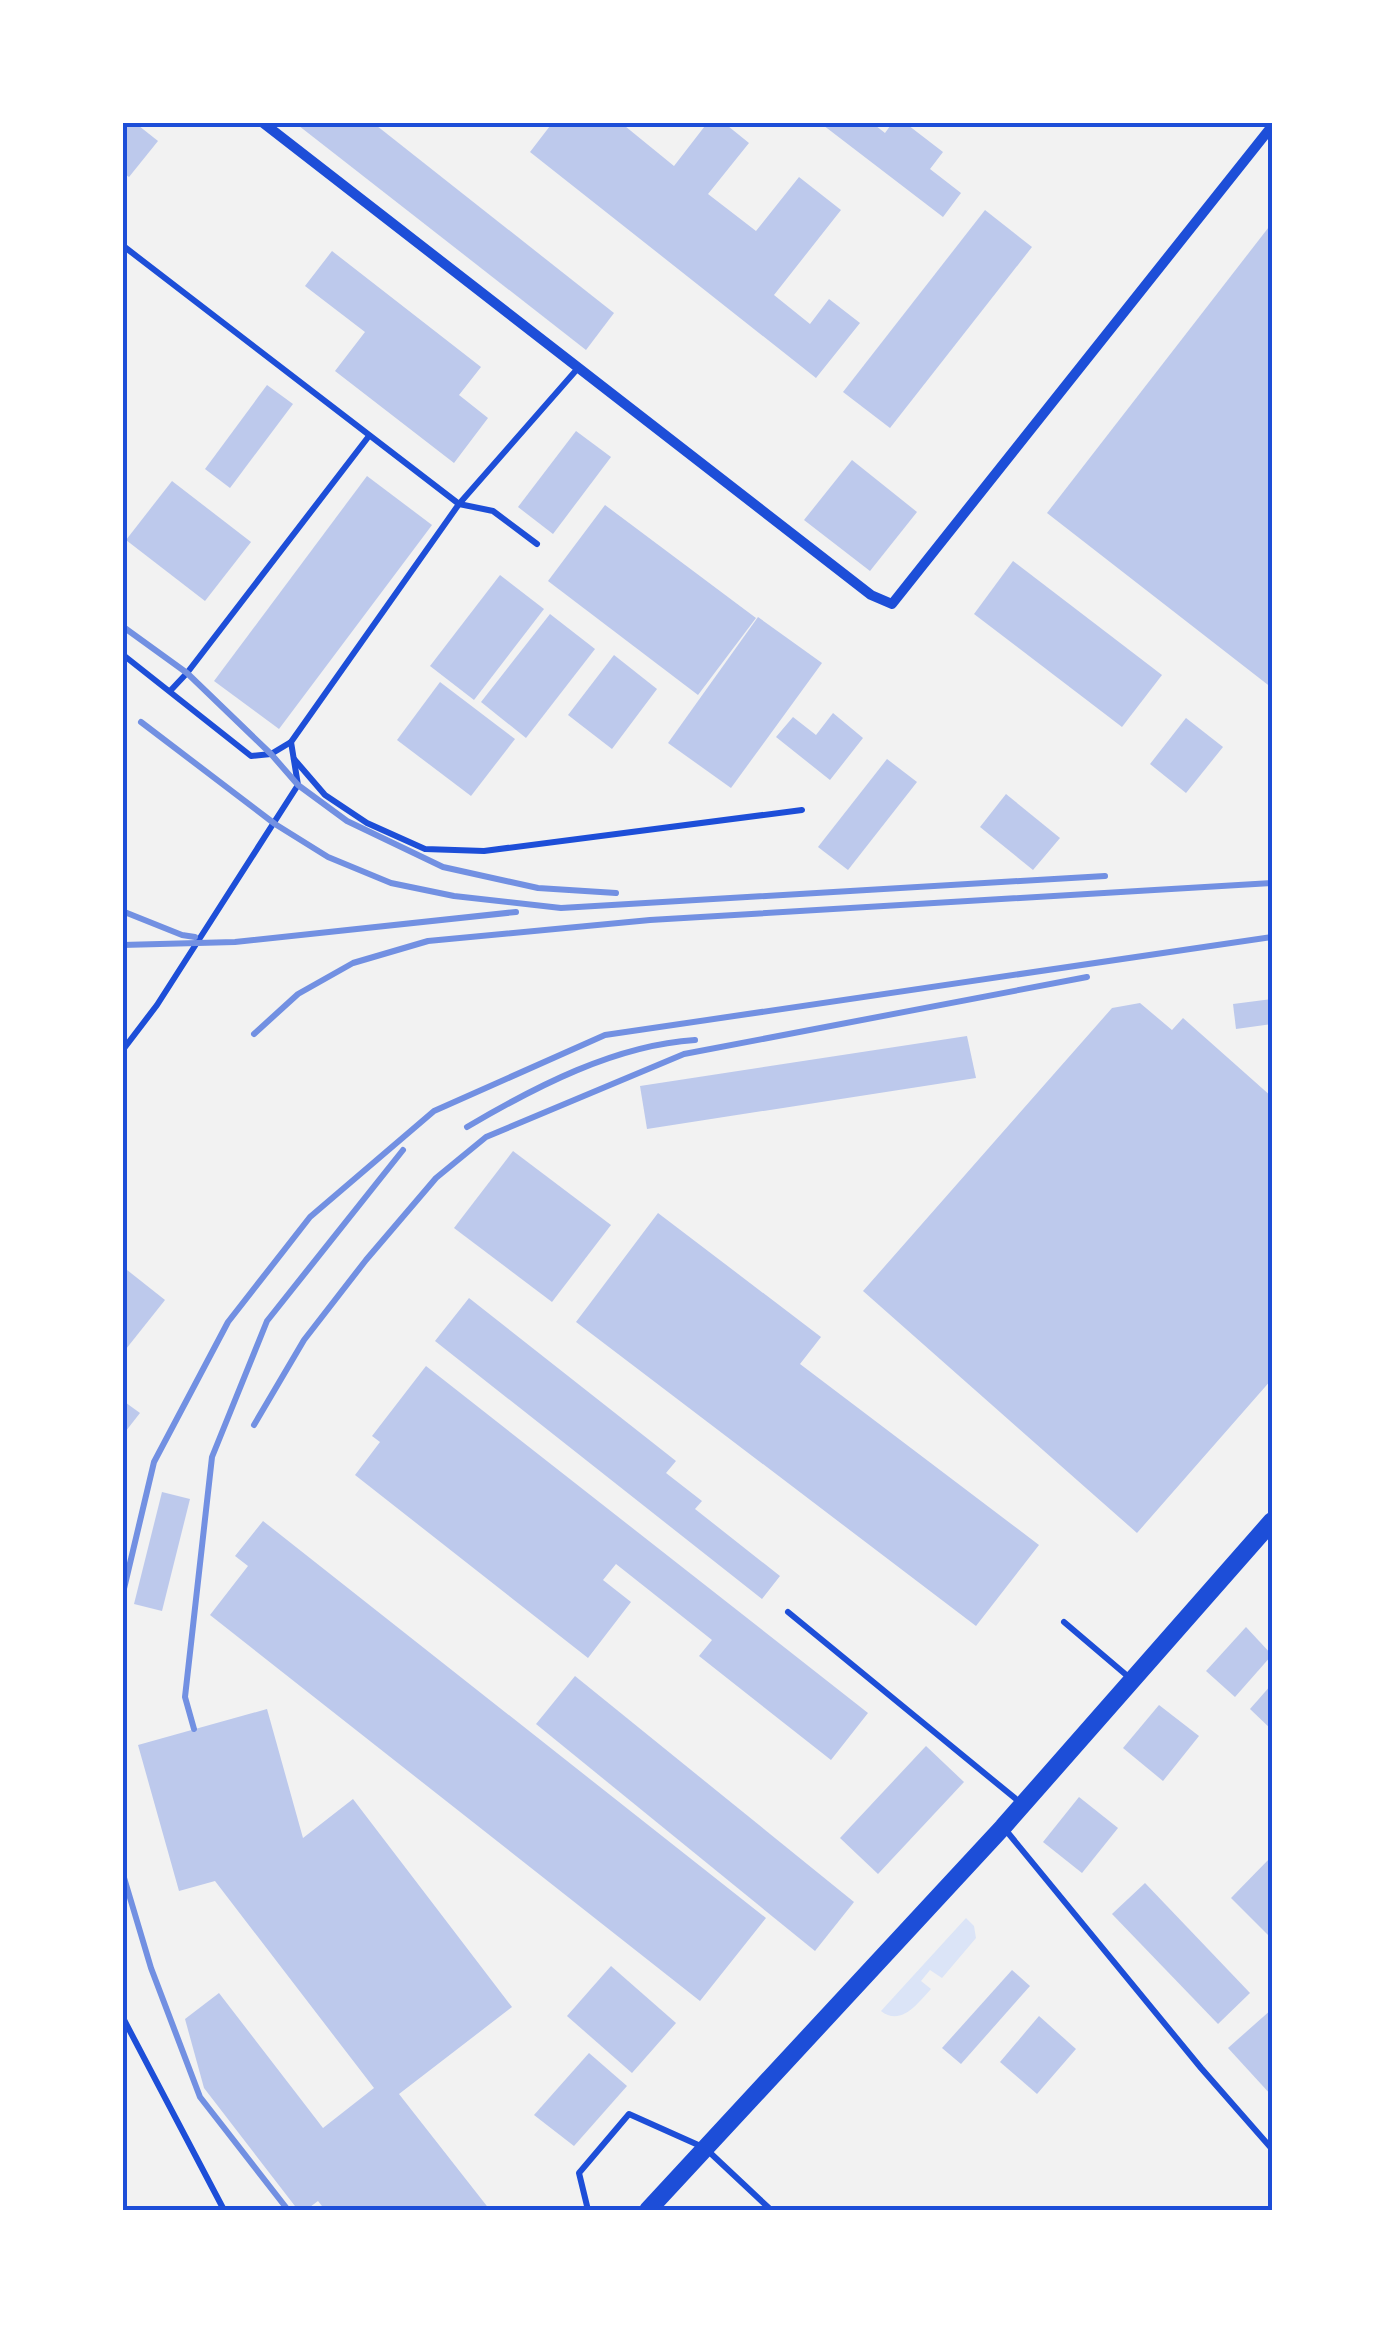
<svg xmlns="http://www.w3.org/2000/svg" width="1395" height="2333" viewBox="0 0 1395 2333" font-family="'Fira Sans',sans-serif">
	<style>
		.green { fill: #dbe4f7 }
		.building { fill: #bdc9ec }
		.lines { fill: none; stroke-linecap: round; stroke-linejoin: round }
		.service { stroke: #1d4ed8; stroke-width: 6 }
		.minor { stroke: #1d4ed8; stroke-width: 10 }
		.secondary { stroke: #1d4ed8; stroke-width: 18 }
		.rail { stroke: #7290e2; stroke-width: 6 }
		.neatline { fill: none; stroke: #1d4ed8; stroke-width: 4 }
	</style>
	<rect width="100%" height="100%" fill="#f2f2f2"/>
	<path class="green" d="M966,1918l8,8 2,12 -34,40 -12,-8 -9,11 10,8c-13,14 -30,38 -50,22z"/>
	<g class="building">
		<path d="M122,122h12l24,19 -29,36 -7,-5z"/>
		<path d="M294,122h78l242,191 -28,37z"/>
		<path d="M553,122h67l54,44 34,-44h15l26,21 -41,51 48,37 43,-54 42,33 -67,85 36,29 19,-25 31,24 -44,55 -286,-226z"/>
		<path d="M819,122h52l14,11 8,-11h11l39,30 -13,17 31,24 -18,24z"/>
		<path d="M985,210l47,37 -142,181 -47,-36z"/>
		<path d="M1272,223v465l-225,-175z"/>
		<path d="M332,251l149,116 -22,28 29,23 -34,45 -119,-92 30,-39 -60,-46z"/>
		<path d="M267,385l26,19 -63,84 -25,-19z"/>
		<path d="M576,431l35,26 -58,77 -35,-27z"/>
		<path d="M852,460l65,52 -47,59 -66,-51z"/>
		<path d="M367,476l65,49 -153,204 -65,-48z"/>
		<path d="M172,481l79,61 -46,59 -79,-61z"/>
		<path d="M605,505l151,113 -58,77 -150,-114z"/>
		<path d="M1013,561l149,114 -40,52 -148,-113z"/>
		<path d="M500,575l44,34 -70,91 -44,-34z"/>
		<path d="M550,614l45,35 -69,89 -45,-36z"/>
		<path d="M758,617l64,46 -91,125 -63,-45z"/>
		<path d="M614,655l43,34 -45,60 -44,-34z"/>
		<path d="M440,682l75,57 -44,57 -74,-56z"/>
		<path d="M833,713l30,25 -33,42 -54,-43 17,-20 23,18z"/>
		<path d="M1186,718l37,29 -37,46 -36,-29z"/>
		<path d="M887,759l30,23 -69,88 -30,-23z"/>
		<path d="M1006,794l54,44 -27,32 -53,-43z"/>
		<path d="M1272,999v25l-36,5 -3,-25z"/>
		<path d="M1140,1003l32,27 11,-12 89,79v282l-135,154 -274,-242 249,-283z"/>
		<path d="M967,1036l9,42 -329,51 -7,-43z"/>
		<path d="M513,1151l98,74 -59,77 -98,-74z"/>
		<path d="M658,1213l163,124 -21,27 239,181 -63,81 -400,-304z"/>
		<path d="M122,1266l43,34 -43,54z"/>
		<path d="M469,1298l207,163 -10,12 36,28 -7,8 85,67 -18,23 -327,-258z"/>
		<path d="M426,1366l442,347 -37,47 -132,-104 13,-16 -96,-76 -13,16 28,22 -43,56 -233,-183 25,-33 -8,-6z"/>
		<path d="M122,1400l18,13 -18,23z"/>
		<path d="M162,1492l28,7 -28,112 -28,-7z"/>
		<path d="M263,1521l503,397 -66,83 -490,-386 38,-49 -13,-10z"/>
		<path d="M1246,1627l26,28 -37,42 -29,-26z"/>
		<path d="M575,1676l279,226 -39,49 -279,-227z"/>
		<path d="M1272,1684v46l-22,-21z"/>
		<path d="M1159,1705l40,31 -36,45 -40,-33z"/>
		<path d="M267,1709l36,129 50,-39 159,208 -113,87 91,116h-165l-7,-9 -12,9h-8l-94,-122 -19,-69 34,-26 104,135 51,-40 -159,-207 -36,10 -41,-146z"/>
		<path d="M926,1746l38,36 -86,92 -38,-36z"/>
		<path d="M1079,1797l39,31 -36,45 -39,-31z"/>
		<path d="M1272,1856v83l-41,-41z"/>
		<path d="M1145,1883l105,110 -32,31 -106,-110z"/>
		<path d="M611,1966l65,57 -44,50 -65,-57z"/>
		<path d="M1012,1970l18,16 -69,78 -19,-16z"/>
		<path d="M1272,2009v87l-44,-48z"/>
		<path d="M1039,2016l37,33 -39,45 -37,-32z"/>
		<path d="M589,2053l38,33 -53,60 -40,-31z"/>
	</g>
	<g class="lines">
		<g class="service">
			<path d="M122,245l337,259 34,7 44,33"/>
			<path d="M122,654l129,102 20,-2 20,-12"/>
			<path d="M171,690l16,-17 182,-237"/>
			<path d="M294,759l31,36 42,28 58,26 59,2 318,-41"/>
			<path d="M122,1051l35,-46 141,-220 -7,-43 168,-238 120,-137"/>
			<path d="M788,1612l234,192"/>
			<path d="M1064,1622l67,57"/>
			<path d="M1004,1828l197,240 71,81"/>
			<path d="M122,2016l102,194"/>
			<path d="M588,2210l-9,-37 50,-59 76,34 66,62"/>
		</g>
		<path class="minor" d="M262,122l609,473 21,9 380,-478"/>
		<path class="secondary" d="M648,2210l355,-383 269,-306"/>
		<g class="rail">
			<path d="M122,626l65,47 84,81 27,31 49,36 96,46 95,21 78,5"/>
			<path d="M141,722l134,102 53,33 63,26 63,13 107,12 544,-32"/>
			<path d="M122,911l60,24 13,2"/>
			<path d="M122,945l113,-3 281,-30"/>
			<path d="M254,1034l44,-40 55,-31 75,-22 222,-21 622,-37"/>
			<path d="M467,1127c68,-40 148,-82 228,-87"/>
			<path d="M254,1425l50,-85 62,-80 70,-82 50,-41 198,-83 403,-77"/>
			<path d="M122,1597l32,-135 74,-140 82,-105 124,-106 171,-76 667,-98"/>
			<path d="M194,1729l-9,-32 27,-240 55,-136 136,-171"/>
			<path d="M122,1871l29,97 49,129 88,113"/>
		</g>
	</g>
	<rect width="1395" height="2333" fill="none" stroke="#ffffff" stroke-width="250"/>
	<rect x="125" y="125" width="1145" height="2083" class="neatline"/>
</svg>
